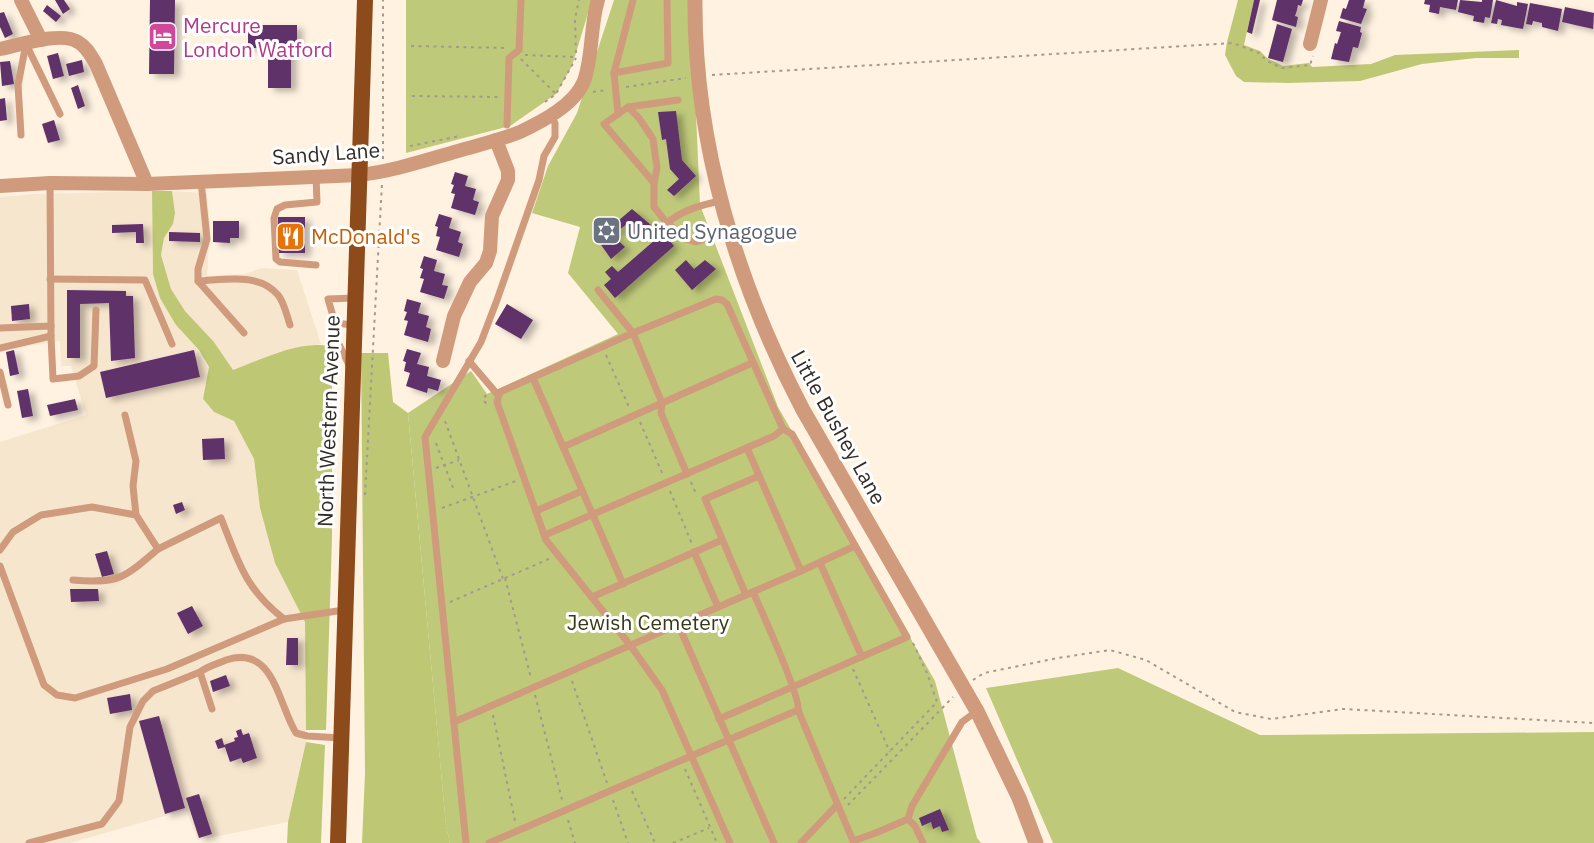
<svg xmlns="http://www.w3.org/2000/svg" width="1594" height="843" viewBox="0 0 1594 843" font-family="'IBM Plex Sans',sans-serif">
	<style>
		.built { fill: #f7e6ce }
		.green { fill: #bfc97a }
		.forest { fill: #bec874 }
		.building { fill: #61306a; filter: url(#shadow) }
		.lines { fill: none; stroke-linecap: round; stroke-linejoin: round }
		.path { stroke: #a39a8d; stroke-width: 2; stroke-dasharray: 3 4.5; stroke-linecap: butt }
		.service { stroke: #cf9b7c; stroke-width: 7 }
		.minor { stroke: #cf9b7c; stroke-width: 14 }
		.tertiary { stroke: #cf9b7c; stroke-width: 15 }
		.trunk { stroke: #8d4a1a; stroke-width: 16 }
		.labels { text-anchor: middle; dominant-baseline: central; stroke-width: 6; stroke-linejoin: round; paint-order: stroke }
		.hotel-label { font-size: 21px; fill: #b23c85; stroke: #fff; text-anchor: start }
		.street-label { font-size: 21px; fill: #322d26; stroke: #fff }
		.worship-label { font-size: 21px; fill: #5b616d; stroke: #fff; text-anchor: start }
		.food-label { font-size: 21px; fill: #c56008; stroke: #fff; text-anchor: start }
		.park-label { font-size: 21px; fill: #363a16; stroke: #fff }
	</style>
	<defs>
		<filter id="shadow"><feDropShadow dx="6" dy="3.5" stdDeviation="3" flood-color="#0004"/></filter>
	</defs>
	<rect width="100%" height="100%" fill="#fff2e1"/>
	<g class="built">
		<path d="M152,191l1,83 23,51 23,25 10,18 -6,32 11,12 20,9 20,38 6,49 15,55 30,59 1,120 -18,80 -90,18 -12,-30 -116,33h-70v-401l86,-27 -15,-49h-10l-1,-25 -53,9 -7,3v-156l32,-3z"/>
		<path d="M172,191l35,2 3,35 -3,48 38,-2 16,-6 36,2 24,74 -40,7 -48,20 -19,-29 -29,-31 -14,-22 -10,-34 3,-17 9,-14 2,-11z"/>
	</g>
	<g class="green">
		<path d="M406,0h186l-20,66 -16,28 -46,32 -104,27z"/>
		<path d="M614,0h77l9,205 78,202 157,274 42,157 4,5h-531l-4,-17 -38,-413 63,-42 16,23 131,-60 -50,-61 12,-46 -48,-14 16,-47 29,-53z"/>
		<path d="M1118,668l142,67 334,-3v111h-541l-67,-155z"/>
	</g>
	<g class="forest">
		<path d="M1238,0h16l-10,45 16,6 7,7 16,8 26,-3 3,4 59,-3 24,-9 124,-5v8h-43l-54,6 -62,17 -72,2 -44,-1 -8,-6 -11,-21 2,-13z"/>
		<path d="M152,191h20l3,22 -2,11 -9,14 -3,17 10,34 14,22 29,31 19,28c27,-10 70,-32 99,-23v191l-6,192h-20l-1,-108 -30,-59 -15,-55 -6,-49 -20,-38 -20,-9 -11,-13 6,-32 -10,-17 -23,-25 -16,-27 -7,-24z"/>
		<path d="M361,353h27l5,49 15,11 38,412 4,18h-88l3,-70z"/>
		<path d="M306,742l19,3 -4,98h-34l1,-21z"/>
	</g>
	<g class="building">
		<path d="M55,0h9l6,9 -7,5z"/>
		<path d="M150,0h25l-1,74h-25z"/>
		<path d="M1254,0h6l-8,34 -5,-2z"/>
		<path d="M1277,0h26l-2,6 -3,-1 -1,5 -2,6 3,1 -2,10 -24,-7z"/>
		<path d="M1349,0h16l-2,8 4,1 -6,15 -21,-6 3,-10 3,1z"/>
		<path d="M1425,0h33l-2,10 -16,-3 -1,7 -10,-2 1,-7 -6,-1z"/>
		<path d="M1460,0l22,2v-2h11l-3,18 -5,-1 -1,6 -11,-2 1,-5 -16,-4z"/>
		<path d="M1496,0l21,6v-4l11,2 -5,25 -22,-4 1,-5 -4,-1 -1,5 -6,-1z"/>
		<path d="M1530,3l32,6 -4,22 -16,-4v-4l-9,-2 -1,4 -6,-1z"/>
		<path d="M47,5l14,11 -5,6 -13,-11z"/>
		<path d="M1565,7l29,6 -1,16 -31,-7z"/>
		<path d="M4,12l9,22 -8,4 -5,-11v-14z"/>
		<path d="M1339,21l22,6 -1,5 2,1 -4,15 -5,-1 -4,15 -18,-3 4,-16 2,1 4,-12 -5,-1z"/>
		<path d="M1277,24l15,5 -9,33 -15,-4z"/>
		<path d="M248,25h49v21h-6v42h-23v-40h-20z"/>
		<path d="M58,53l6,23 -11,3 -6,-23z"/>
		<path d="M82,60l2,12 -15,4 -3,-12z"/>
		<path d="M10,61l4,23 -12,2 -2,-24z"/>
		<path d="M78,85l7,21 -7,3 -7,-21z"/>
		<path d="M5,98l2,22 -7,1v-22z"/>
		<path d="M676,111l6,49 14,16 -22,20 -7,-6 12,-11 -9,-10 -4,-30 -4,1 -4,-28z"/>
		<path d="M54,120l6,20 -12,3 -6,-19z"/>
		<path d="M455,172l13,4 -3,10 11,3 -3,11 6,2 -4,13 -24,-7 4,-14 -4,-1 3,-8 -3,-1z"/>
		<path d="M632,209l19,16 -14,13 -10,-14 -8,6 -6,6 12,11 -14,12 -14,-20z"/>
		<path d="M439,214l13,4 -3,10 12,4 -3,10 5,2 -4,13 -23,-7 4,-13 -4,-1 2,-9 -3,-1z"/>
		<rect x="278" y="217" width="27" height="36"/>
		<path d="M213,221h26v17h-9v5l-17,-1z"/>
		<path d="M143,224l1,19h-8v-11l-24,1v-8z"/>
		<path d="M169,232l31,1v9l-31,-1z"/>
		<path d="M663,233l11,13 -59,52 -11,-13 7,-6 -6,-7 7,-6 6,6z"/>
		<path d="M424,256l13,4 -3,11 11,3 -3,11 6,1 -4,13 -24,-7 4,-13 -4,-1 3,-9 -3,-1z"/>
		<path d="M686,260l8,9 11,-9 11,9 -24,21 -17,-20z"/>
		<path d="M67,290l59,1v5h7l2,62 -24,3 -2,-58 -29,1v54h-13z"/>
		<path d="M407,299l14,4 -3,10 11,3 -3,11 5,2 -3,13 -24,-7 4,-14 -4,-1 3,-8 -3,-1z"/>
		<path d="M29,304l1,15 -18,2 -1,-15z"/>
		<path d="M507,304l26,16 -12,19 -26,-15z"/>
		<path d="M407,349l14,4 -4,11 12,3 -2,9 14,4 -3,11 -10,-3 -1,5 -21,-7 4,-13 -6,-2 2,-9 -3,-1z"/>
		<path d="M14,350l5,24 -9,2 -4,-24z"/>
		<path d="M194,350l6,27 -94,21 -6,-26z"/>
		<path d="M28,389l5,27 -11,2 -5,-27z"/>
		<path d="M75,399l3,11 -28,6 -3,-11z"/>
		<path d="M224,438l1,21 -22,1 -1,-21z"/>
		<path d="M182,502l3,8 -9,4 -3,-9z"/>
		<path d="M107,551l7,23 -12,3 -7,-23z"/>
		<path d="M70,589h28l1,12 -28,1z"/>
		<path d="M192,606l11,20 -15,8 -11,-21z"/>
		<path d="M287,638h11v27h-12z"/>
		<path d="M226,675l4,11 -17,6 -3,-11z"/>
		<path d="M130,694l2,16 -22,4 -3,-16z"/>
		<path d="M159,716l26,92 -20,6 -26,-93z"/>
		<path d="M241,729l2,6 6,-2 8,25 -14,5 -2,-5 -11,4 -5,-15 -7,2 -3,-8 7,-3 2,7 11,-4 -1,-3 4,-1 -2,-6z"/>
		<path d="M199,794l13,40 -13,4 -13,-40z"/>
		<path d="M940,809l9,21 -7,2 -2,-6 -7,3 -2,-7 -9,4 -3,-8z"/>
	</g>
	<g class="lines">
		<g class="path">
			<path d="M411,46l96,2"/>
			<path d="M576,53l-1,-34 4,-19"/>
			<path d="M525,55l51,2"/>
			<path d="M521,59l34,34"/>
			<path d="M712,75l521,-32 26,10 8,8 15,7 28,-3 3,-9"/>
			<path d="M626,87l60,-9"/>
			<path d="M593,92l13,-2"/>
			<path d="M412,96l87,1"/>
			<path d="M545,102l11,-8 20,-36"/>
			<path d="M410,146l50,-10"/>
			<path d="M383,159v-159"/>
			<path d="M606,355l23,52"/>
			<path d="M486,395l-3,5 4,4"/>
			<path d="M445,421l58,158"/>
			<path d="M640,422l23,53"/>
			<path d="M436,443l17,45"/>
			<path d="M436,468l23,-8"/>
			<path d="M691,482l6,14"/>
			<path d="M670,491l22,53"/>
			<path d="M365,495l17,-312"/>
			<path d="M442,508l74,-27"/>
			<path d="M505,578l44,-19"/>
			<path d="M450,602l55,-24 26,100"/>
			<path d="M853,669l37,83"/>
			<path d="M973,680l11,-7 74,-15 52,-8 36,10 89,52 36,7 72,-10 251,14"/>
			<path d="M572,681l35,102"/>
			<path d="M535,695l28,108"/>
			<path d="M493,715l22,106"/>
			<path d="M685,769l32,74"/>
			<path d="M632,791l23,52"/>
			<path d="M844,799l93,-97 -10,-29 -14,-30"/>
			<path d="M613,800l15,43"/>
			<path d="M848,805l105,-108"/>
			<path d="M568,820l7,23"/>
			<path d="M673,843l36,-15"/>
		</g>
		<g class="service">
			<path d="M26,44l34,70"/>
			<path d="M614,73l54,-10 -1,-63"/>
			<path d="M628,107l50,-7"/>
			<path d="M618,114l-4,-41 19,-73"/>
			<path d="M507,125l2,-67 10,-8 2,-50"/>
			<path d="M21,135l-3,-50 8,-41"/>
			<path d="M201,181l6,58 -9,30v12l46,52"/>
			<path d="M654,183l-50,-59 24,-17 11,11 14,21 4,29 -3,15v24l13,16 19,16 10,3 14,-5 20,-4"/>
			<path d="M667,223c16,-13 33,-18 54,-22"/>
			<path d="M316,265l-36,-3 -4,-3 -2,-41 3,-9 8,-4 32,-3 -1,-25"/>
			<path d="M50,279l95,1 27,64"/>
			<path d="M198,281c26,-1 61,-9 80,14 6,7 9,21 12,30"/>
			<path d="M598,290l35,43 29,70 -1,10 26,61"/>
			<path d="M335,323v13l14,29"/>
			<path d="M353,325l-18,-2 -7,-24 26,-1"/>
			<path d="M0,328l51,-2"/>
			<path d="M51,336l2,43 26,-3 15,-10 2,-56"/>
			<path d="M0,348l51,-12 -1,-153"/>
			<path d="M469,361l29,34"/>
			<path d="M0,372l8,33"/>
			<path d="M533,378l90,206"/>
			<path d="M125,415l11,46 -3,25 3,29"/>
			<path d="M563,447l189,-84"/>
			<path d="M747,448l54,123"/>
			<path d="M536,511l46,-20"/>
			<path d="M545,535l229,-99 9,-7"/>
			<path d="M0,550l13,-18 28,-17 51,-8 44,8 22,34 63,-31c17,43 24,71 63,101"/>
			<path d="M694,552l24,55"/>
			<path d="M820,563l42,94"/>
			<path d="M0,566l44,119 13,10 18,3 92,-29 117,-50 60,-9"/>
			<path d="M73,580c46,4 51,-2 85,-31"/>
			<path d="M753,592c8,18 48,105 45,118l55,131 25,-9 30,-13 4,-13 50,-84 15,-11"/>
			<path d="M746,595l-41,-96 54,-23"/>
			<path d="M592,597l130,-57"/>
			<path d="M678,624l96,219"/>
			<path d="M212,709l-12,-37c8,-6 17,-8 26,-12 48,-16 52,44 70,73l11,3 34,2"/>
			<path d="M719,719l188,-82 -115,-203 -9,-5 -56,-125 -5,-4 -6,-1 -83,34 -133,59 -3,10 49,138 84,105 32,45 68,153"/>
			<path d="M454,722l347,-151 54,-25"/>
			<path d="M908,819l7,7 8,17"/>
			<path d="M29,843l73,-19 17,-23 11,-74 13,-26 10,-10 47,-19"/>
			<path d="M466,843l-41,-406 56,-95 16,-42 42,-120 5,-24 11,-19v-14l-5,-8"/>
			<path d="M489,843l309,-133"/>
			<path d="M801,843l36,-38"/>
		</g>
		<g class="minor">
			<path d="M21,0l20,40"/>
			<path d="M1310,44l11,-44"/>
			<path d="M0,49c20,-4 61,-18 78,-7 9,5 13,14 18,22l51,120"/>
			<path d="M0,186l50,-3 97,1 213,-9c34,-4 66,-15 98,-24 20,-6 42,-11 62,-19 21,-10 55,-27 64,-51 9,-25 6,-55 14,-81"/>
			<path d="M443,361l11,-45 16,-34 16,-19 4,-12 2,-35 16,-36v-9l-12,-31"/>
		</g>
		<path class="tertiary" d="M695,0c-1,143 42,284 108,410l174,301 42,87 17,45"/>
		<path class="trunk" d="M338,843l27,-843"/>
	</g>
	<defs>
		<symbol id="hotel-square" viewBox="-11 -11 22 22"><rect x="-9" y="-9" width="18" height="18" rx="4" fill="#d1479c" stroke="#fff"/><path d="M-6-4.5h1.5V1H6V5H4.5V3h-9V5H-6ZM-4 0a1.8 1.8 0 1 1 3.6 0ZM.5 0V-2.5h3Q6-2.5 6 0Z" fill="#fff"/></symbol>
		<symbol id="synagogue-square" viewBox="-11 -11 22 22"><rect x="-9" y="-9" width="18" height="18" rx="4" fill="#6b7280" stroke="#fff"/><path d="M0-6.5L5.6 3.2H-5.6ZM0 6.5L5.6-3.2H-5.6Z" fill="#fff"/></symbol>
		<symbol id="restaurant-square" viewBox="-11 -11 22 22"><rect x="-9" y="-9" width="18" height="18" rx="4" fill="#e8710a" stroke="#fff"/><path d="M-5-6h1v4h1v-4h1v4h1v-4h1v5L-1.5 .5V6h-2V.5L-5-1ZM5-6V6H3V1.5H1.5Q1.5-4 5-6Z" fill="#fff"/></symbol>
	</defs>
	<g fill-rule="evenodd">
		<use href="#hotel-square" x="146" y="20" width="33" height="33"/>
		<use href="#synagogue-square" x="590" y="214" width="33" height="33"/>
		<use href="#restaurant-square" x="274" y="220" width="33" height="33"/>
	</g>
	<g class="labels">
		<g class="hotel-label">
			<text x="183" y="25">Mercure<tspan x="183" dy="24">London Watford</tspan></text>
		</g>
		<g class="street-label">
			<text transform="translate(326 153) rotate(-4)">Sandy Lane</text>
			<text transform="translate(328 421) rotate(-88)">North Western Avenue</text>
			<text transform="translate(839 427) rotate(61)">Little Bushey Lane</text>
		</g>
		<g class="worship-label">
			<text x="627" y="231">United Synagogue</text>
		</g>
		<g class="food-label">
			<text x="311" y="236">McDonald's</text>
		</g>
		<g class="park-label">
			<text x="648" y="622">Jewish Cemetery</text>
		</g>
	</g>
</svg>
